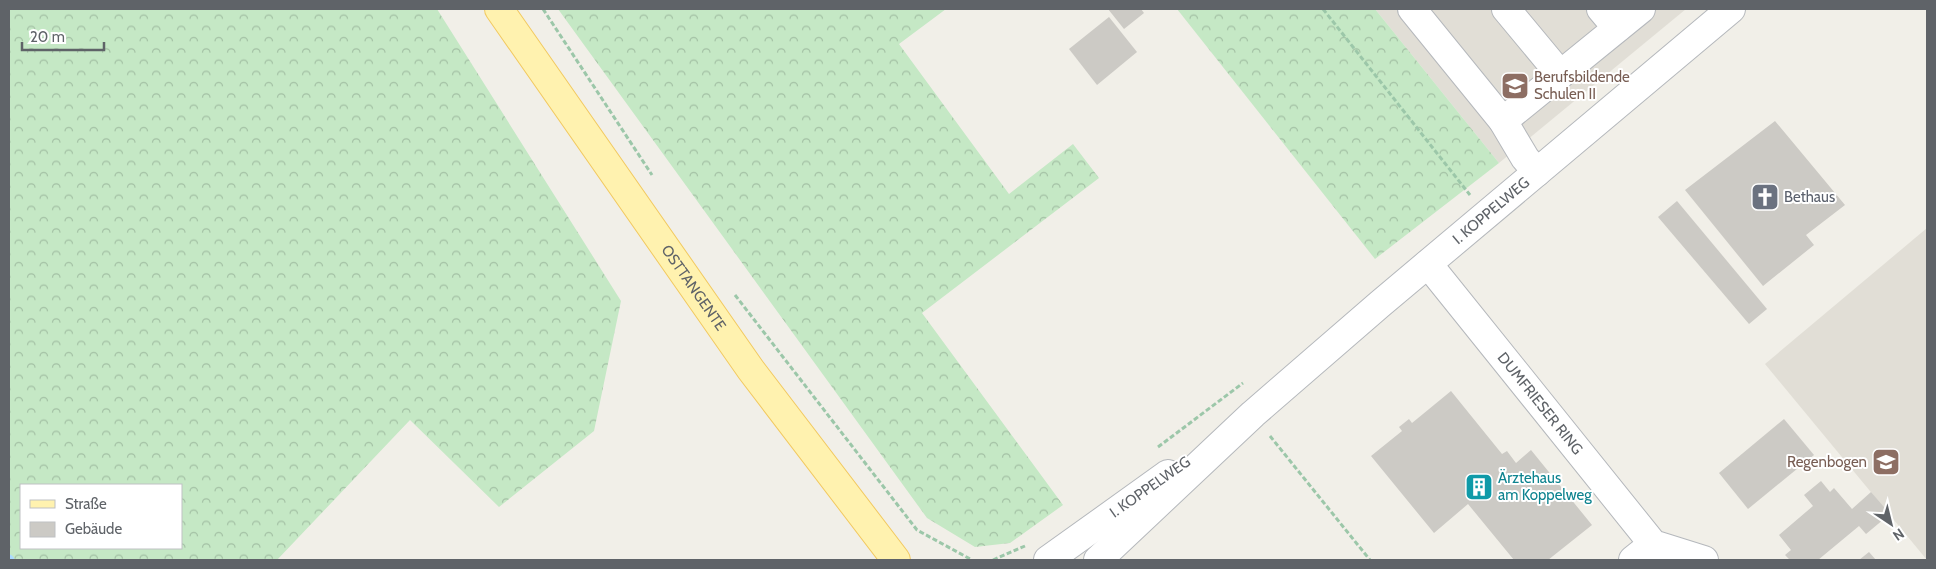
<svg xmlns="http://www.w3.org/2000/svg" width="1936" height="569" viewBox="0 0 1936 569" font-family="Cabin,sans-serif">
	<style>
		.education { fill: #e1ded6 }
		.forest { fill: url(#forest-crowns); fill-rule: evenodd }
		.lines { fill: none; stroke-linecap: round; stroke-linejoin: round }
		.stream { stroke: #aadaff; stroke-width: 9 }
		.building { fill: #cccac5 }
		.minor-casing { stroke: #b5b8bc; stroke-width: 30 }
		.major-casing { stroke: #f2c960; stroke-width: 30 }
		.path { stroke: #9cc7a9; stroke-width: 3; stroke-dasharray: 5 2.5; stroke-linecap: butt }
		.minor { stroke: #fff; stroke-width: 28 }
		.major { stroke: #fff2af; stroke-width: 28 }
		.labels { text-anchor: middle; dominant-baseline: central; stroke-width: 4; stroke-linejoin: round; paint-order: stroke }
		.education-label { font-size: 15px; fill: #785e54; stroke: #fff; text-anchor: start }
		.worship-label { font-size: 15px; fill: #5b616d; stroke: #fff; text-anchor: start }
		.street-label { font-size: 15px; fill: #5f6368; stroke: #fff }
		.culture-label { font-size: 15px; fill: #0d838f; stroke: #fff; text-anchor: start }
	</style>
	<defs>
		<pattern id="forest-crowns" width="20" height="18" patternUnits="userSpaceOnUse" patternTransform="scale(1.25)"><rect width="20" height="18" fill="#c5e8c5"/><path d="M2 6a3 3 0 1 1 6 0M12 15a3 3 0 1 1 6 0" fill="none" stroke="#a3c0a4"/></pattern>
	</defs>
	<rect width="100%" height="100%" fill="#f1efe8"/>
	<g class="education">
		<path d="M1375,9h311l-187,154z"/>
		<path d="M1927,228v332l-162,-196z"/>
	</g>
	<g class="forest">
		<path d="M9,9h428l184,292 -27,130 -95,76 -89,-87 -133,140h-267zM21,485h160v63h-160z"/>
		<path d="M558,9h388l-47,35 110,150 64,-50 26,34 -177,135 141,192 -53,38 -35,4 -48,-29z"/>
		<path d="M1177,9h198l124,154 -124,96z"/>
	</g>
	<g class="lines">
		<path class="stream" d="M9,559l1,1"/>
	</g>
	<g class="building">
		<path d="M1108,9h33l3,4 -20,16z"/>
		<path d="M1109,17l28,35 -40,33 -28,-36z"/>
		<path d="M1775,121l70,84 -39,30 8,10 -51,41 -78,-96z"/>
		<path d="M1677,201l90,108 -18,15 -91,-107z"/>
		<path d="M1451,391l51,63 5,-3 9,12 15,-13 61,75 -44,35h-34l-46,-56 -34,29 -63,-77 31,-25 -3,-4 10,-8 3,4z"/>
		<path d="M1784,419l30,36 -66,54 -29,-36z"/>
		<path d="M1821,481l9,11 4,-4 18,21 19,-17 19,22 -24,20 -7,-8 -41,34h-28l-5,-5 6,-5 -12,-15 34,-29 -9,-11z"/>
		<path d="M1869,552l7,8h-17z"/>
	</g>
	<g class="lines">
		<defs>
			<g id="minor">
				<path d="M1412,9l91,112 22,37 12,14"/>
				<path d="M1506,9l54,65"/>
				<path d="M1601,9l16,19"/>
				<path d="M1503,121l138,-112"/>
				<path id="s1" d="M1428,264l225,280 51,16"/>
				<path d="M1048,560l120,-86"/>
				<path id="s2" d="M1098,560l155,-146 127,-110 351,-295"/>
				<path d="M1633,560l20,-16"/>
			</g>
			<g id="major">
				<path id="s3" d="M499,9l252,361 145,190"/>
			</g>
		</defs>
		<use href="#minor" class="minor-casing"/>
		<use href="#major" class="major-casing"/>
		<g class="path">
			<path d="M543,9l109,166"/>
			<path d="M1323,9l147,186"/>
			<path d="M735,295l182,235 55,30"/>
			<path d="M1270,436l100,124"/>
			<path d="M1158,447l85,-64"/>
			<path d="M993,560l32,-14"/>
		</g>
		<use href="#minor" class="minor"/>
		<use href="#major" class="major"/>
	</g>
	<defs>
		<symbol id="school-square" viewBox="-11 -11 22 22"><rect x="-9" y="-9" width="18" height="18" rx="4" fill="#8d6e63" stroke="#fff"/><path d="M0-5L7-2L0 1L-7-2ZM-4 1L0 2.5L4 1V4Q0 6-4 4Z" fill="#fff"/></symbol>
		<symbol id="church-square" viewBox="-11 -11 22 22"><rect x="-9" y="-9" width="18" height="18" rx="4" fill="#6b7280" stroke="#fff"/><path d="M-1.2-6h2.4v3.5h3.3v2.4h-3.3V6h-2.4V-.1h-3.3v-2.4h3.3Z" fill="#fff"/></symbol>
		<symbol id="building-square" viewBox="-11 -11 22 22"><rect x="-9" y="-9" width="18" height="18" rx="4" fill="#0f9aa8" stroke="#fff"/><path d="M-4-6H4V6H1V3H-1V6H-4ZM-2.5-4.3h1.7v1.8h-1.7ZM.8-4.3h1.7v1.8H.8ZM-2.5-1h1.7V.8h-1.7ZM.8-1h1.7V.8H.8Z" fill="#fff"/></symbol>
	</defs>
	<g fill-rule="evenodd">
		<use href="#school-square" x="1499" y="70" width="32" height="32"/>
		<use href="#church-square" x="1749" y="181" width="32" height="32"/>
		<use href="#school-square" x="1870" y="446" width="32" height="32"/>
		<use href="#building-square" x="1463" y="471" width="32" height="32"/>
	</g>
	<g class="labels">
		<g class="education-label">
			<text x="1534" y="77">Berufsbildende<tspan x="1534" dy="17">Schulen II</tspan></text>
			<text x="1867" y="462" text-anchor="end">Regenbogen</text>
		</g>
		<g class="worship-label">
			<text x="1784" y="197">Bethaus</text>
		</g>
		<g class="street-label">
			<text stroke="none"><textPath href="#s2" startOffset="526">I. KOPPELWEG</textPath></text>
			<text stroke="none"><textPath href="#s3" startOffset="340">OSTTANGENTE</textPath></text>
			<text stroke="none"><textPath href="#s1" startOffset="179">DUMFRIESER RING</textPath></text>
			<text transform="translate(1150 487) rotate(-35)">I. KOPPELWEG</text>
		</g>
		<g class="culture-label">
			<text x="1498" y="478">Ärztehaus<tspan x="1498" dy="17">am Koppelweg</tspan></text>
		</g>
	</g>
	<rect width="1936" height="569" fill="none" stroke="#5f6368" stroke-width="20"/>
	<rect x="20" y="484" width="162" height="65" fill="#ffffff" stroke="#bfc1c3"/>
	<rect x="30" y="500" width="25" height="8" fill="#fff2af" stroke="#bfc1c3"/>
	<text x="65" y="509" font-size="15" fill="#5f6368">Straße</text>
	<rect x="30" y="522" width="25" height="15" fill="#cccac5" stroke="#bfc1c3"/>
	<text x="65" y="534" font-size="15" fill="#5f6368">Gebäude</text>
	<g transform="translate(1891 524) rotate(145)" stroke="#ffffff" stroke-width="4" paint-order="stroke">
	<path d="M0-4L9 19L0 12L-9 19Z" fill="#5f6368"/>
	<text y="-8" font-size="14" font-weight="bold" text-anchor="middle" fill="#5f6368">N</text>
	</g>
	<path d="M22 42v8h82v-8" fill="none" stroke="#5f6368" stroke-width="2.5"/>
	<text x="30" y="42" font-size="15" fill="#5f6368" stroke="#ffffff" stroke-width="4" paint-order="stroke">20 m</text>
</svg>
